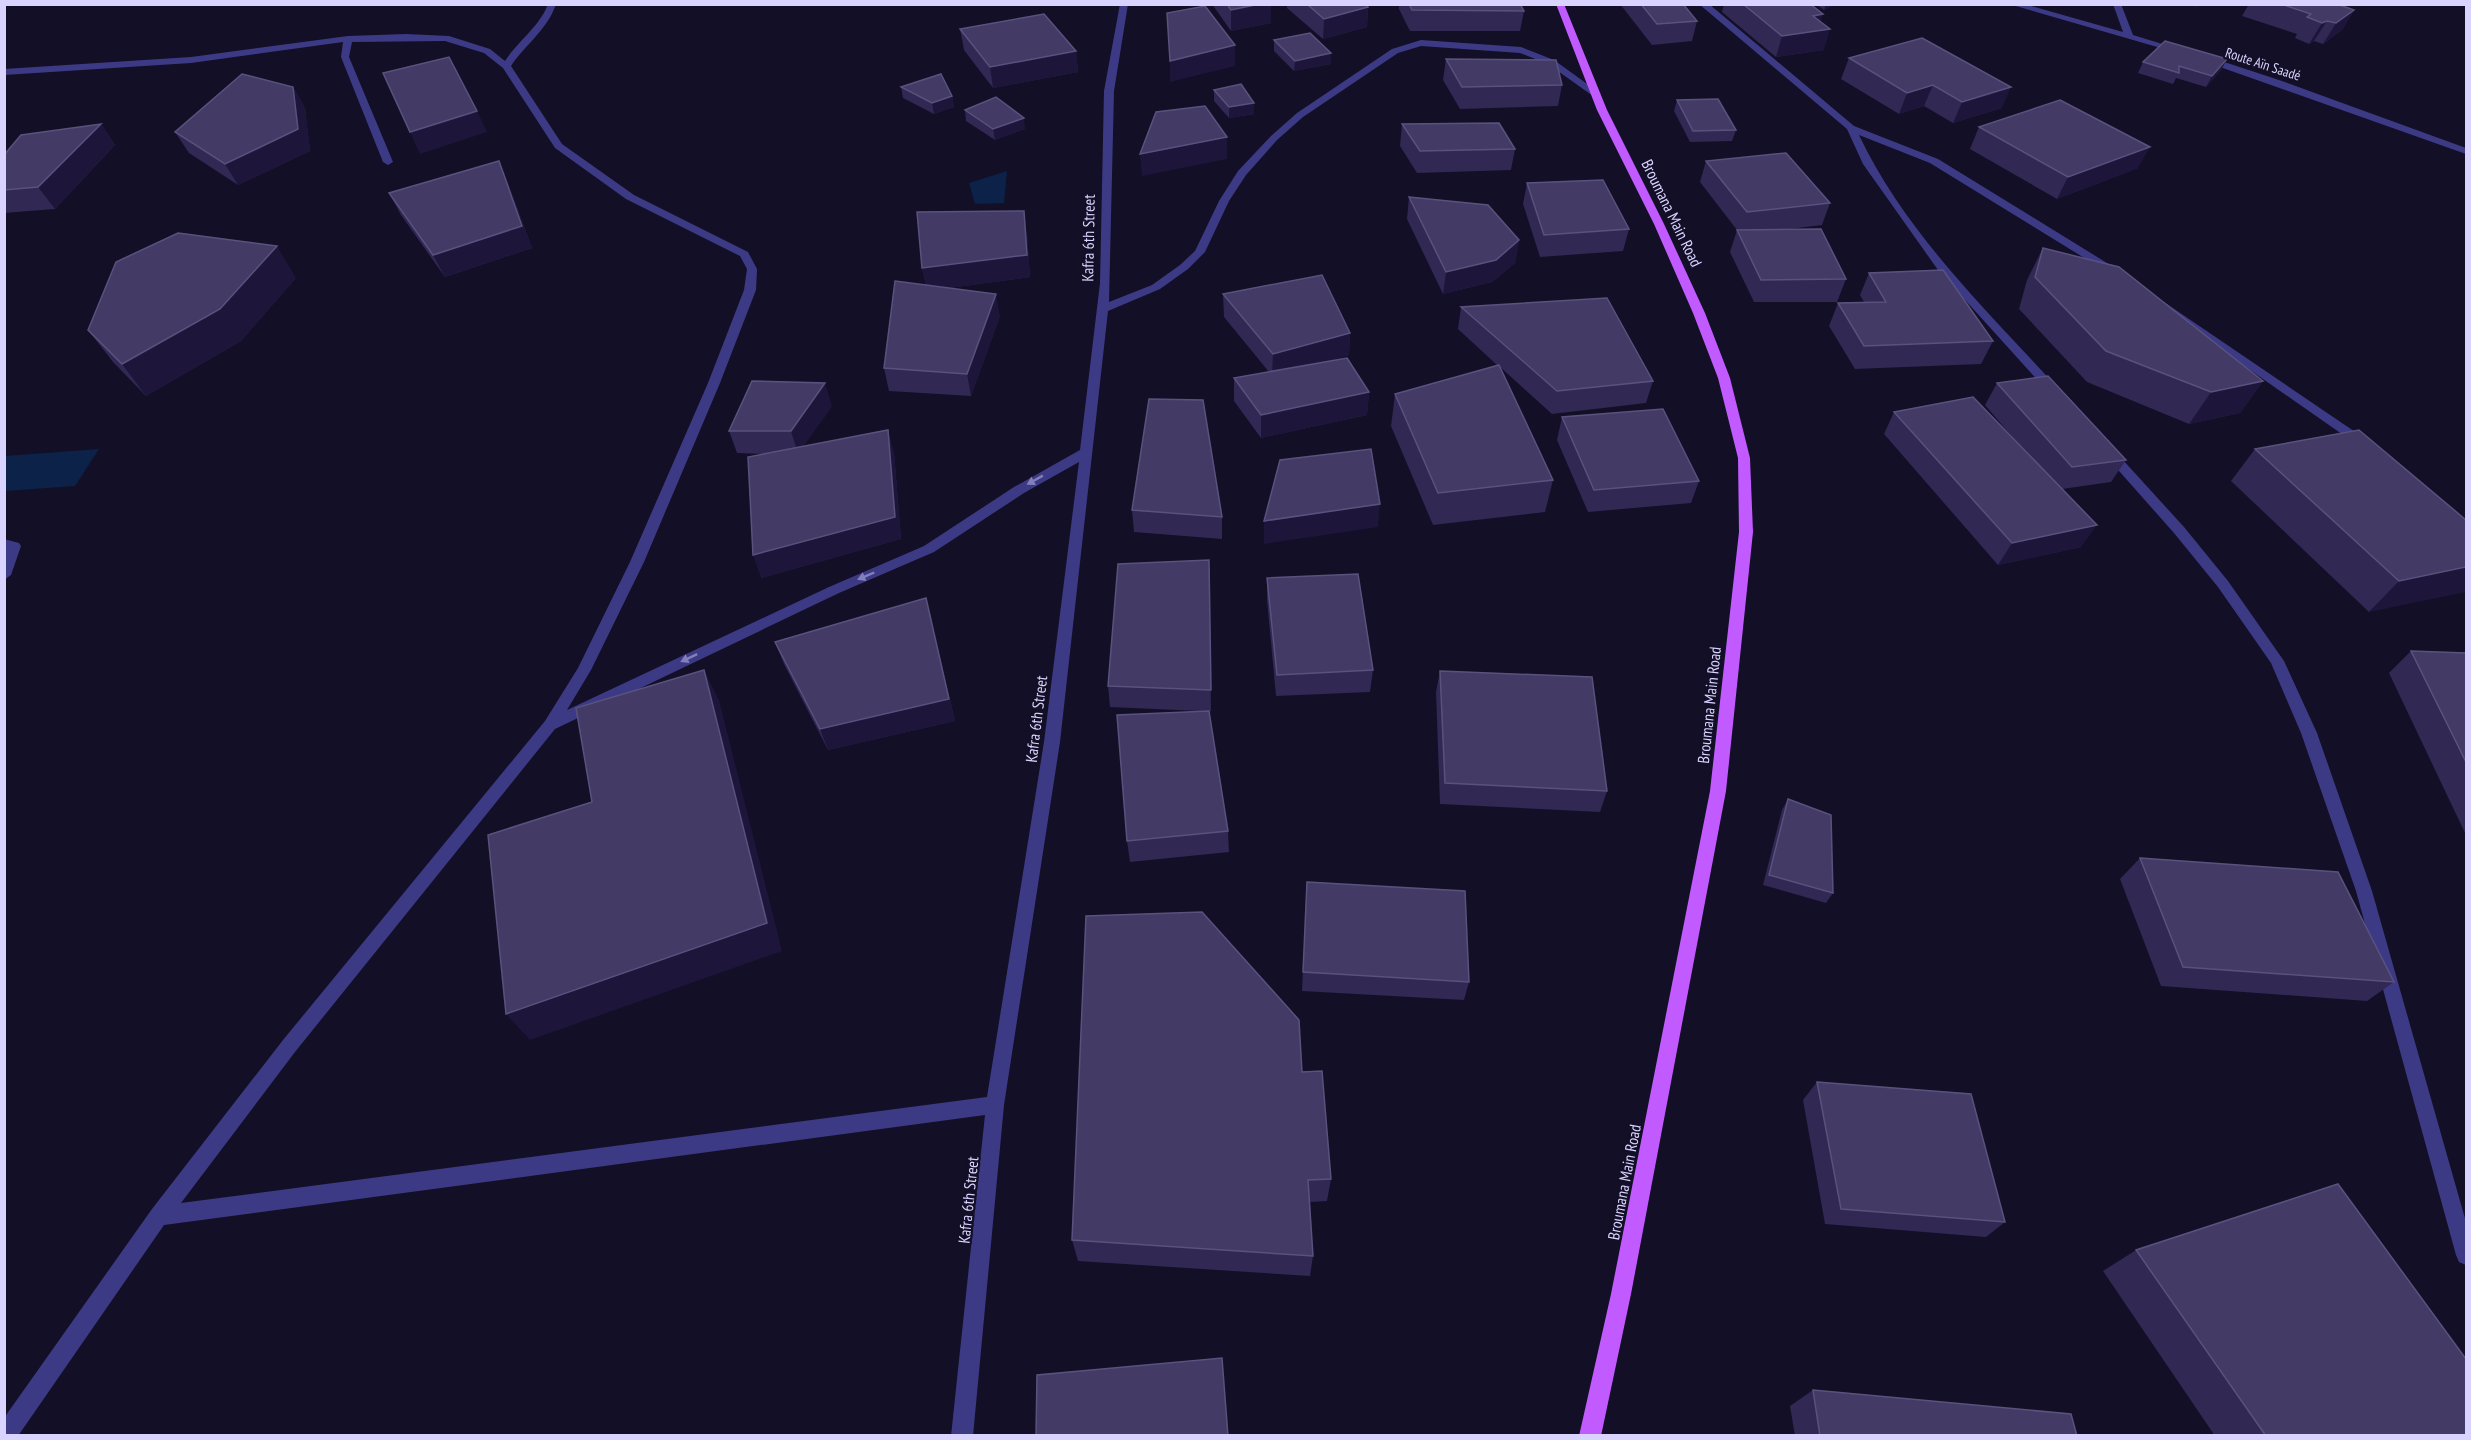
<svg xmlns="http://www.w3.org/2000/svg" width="2471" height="1440" viewBox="0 0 2471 1440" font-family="'PT Sans Narrow',sans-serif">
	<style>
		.water { fill: #0c2248 }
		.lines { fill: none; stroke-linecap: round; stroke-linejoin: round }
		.minor { fill: #3d3a85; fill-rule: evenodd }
		.major { fill: #c25bff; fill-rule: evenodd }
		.wall { fill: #312854 }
		.shaded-wall { fill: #1d163a }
		.building { fill: #433a66; stroke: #5a527e; stroke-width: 1.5 }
		.oneway { fill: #837fbc }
		.labels { text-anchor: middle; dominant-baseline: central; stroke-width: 4.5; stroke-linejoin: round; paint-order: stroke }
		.far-street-label { font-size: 14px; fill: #d9d4ff; stroke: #130f26 }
		.street-label { font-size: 16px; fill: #d9d4ff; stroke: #130f26 }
	</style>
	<rect width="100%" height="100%" fill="#130f26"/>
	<g class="water">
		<path d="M1007,171l-3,32 -29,1 -6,-21z"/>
		<path d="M99,449l-24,37 -70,5v-35z"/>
	</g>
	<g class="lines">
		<g class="minor">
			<path d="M548,4h8c-8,25 -31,41 -45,62l51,78 72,51 114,57 9,17 -1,21 -36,93 -76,179 -53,108 -24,40 262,-123 95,-41 90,-59 66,-37 20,-167 4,-192 16,-87h8l-14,87 -5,211 43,-17 28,-20 15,-14 24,-50 19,-30 33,-35 26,-23 95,-64 29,-9 100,7 33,13 47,34 -8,2 -45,-32 -28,-11 -99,-7 -23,7 -95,64 -26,23 -31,35 -17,26 -24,51 -17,17 -28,20 -52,22 -48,431 -56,363 -31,331h-22l34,-321 -821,110 -146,211h-14v-18l148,-209 131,-169 262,-319 33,-53 52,-106 78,-179 36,-93 3,-21 -7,-13 -114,-57 -71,-51 -52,-80 -19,-15 -39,-12 -93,1 -3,15 44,105 -5,3 -5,-3 -42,-105 2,-15 -152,21 -187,12v-6l187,-12 157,-21 58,-2 43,2 41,13 15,12c13,-20 35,-35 43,-57zM1079,462l-35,280 -57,355 -806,106 114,-151 260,-323 284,-136 95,-41 90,-59z"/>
			<path d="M1699,4h10l145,122 84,33 182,112v4h-8l-182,-112 -71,-28c46,97 127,175 199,253v6h-8l-112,-124 -75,-106 -16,-35z"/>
			<path d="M2009,4h15l99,28 -10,-28h8l12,31 52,16 -7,2z"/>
			<path d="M2206,56l76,25 184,67v6l-263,-93 -1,-2z"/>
			<path d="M2164,302l203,138 2,3 -2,3h-8l-199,-139v-4z"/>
			<path d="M2108,447l4,1 72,79 44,54 56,80 33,72 55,158 94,331v43l-7,-3 -3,-7 -100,-364 -55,-158 -30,-70 -53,-76 -44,-54 -70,-79 -2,-3 2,-3z"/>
			<path d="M4,539l15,4 2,3 -10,29 -7,5z"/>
		</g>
		<path class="major" d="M1556,4h8l43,106 57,114 41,89 25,65 20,80 3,74 -27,259 -95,503 -30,142h-22l32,-142 99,-503 29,-259 -1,-74 -20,-80 -25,-65 -39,-89 -57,-114z"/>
	</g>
	<g class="wall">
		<path d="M1212,4h59v19l-40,8z"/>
		<path d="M1287,4h79l2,3 -1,20 -44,12 -36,-31z"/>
		<path d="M1399,4h121l4,7 -4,20h-110l-11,-22z"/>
		<path d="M1620,4h63l14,17 -5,20 -40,4z"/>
		<path d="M1724,4h86l11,17 3,29 -48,7 -54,-45z"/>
		<path d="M1816,4h19l-11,6z"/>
		<path d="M2249,4h88l17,6 -12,20 -19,14 -9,-3 -5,3 -14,-6 2,-4 -55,-18z"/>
		<path d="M960,29l116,22 2,21 -85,16 -29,-38z"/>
		<path d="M1922,38l80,70 -49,15 -29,-17 -25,8 -58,-35 8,-21z"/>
		<path d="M1274,40l57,24 -37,7 -20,-20z"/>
		<path d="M1446,59l116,26 -4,21 -98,3 -17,-29z"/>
		<path d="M2227,59l-6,11 -15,17 -30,-9 -3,6 -35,-11 5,-11z"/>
		<path d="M293,87l12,21 5,43 -72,34 -49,-32 -14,-21z"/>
		<path d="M901,87l51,9 2,11 -20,7 -31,-16z"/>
		<path d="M1214,90l40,24 -25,4 -15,-17z"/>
		<path d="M1677,100l59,30 -4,11 -42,1 -16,-31z"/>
		<path d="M965,110l60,19 -30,11 -29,-19z"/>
		<path d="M101,124l14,21 -60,64 -51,4v-58z"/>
		<path d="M1402,124l113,25 -4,21 -94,3 -17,-27z"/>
		<path d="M1979,127l159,41 -81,31 -87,-50z"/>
		<path d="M499,161l9,22 24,65 -87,29 -44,-62 -12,-22z"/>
		<path d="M1706,161l124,42 -8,22 -41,5 65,49 -9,23h-83l-24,-50 7,-22 -37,-48z"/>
		<path d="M1527,183l102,46 -6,22 -83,6 -17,-53z"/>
		<path d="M1409,197l110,43 -4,23 -23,19 -49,12 -36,-75z"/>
		<path d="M1027,233l3,44 -81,11 51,28 -29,80 -82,-5 -5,-23 42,-83 -4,-17z"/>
		<path d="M2043,248l220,133 -23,32 -51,11 -102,-42 -68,-73 8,-29z"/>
		<path d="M1869,273l124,68 -12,23 -126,5 -26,-43 9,-23 26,-1 -4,-7z"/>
		<path d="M296,278l-55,63 -95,55 -33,-34 -25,-32z"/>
		<path d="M1223,294l127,39 -1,22 -25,7 45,30 -2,23 -106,23 -27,-37v-23l35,-6 -45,-55z"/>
		<path d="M1461,307l192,74 -7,22 -94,11 -52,-47 53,113 -8,32 -112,13 -42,-99 4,-32 103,-28 -40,-37z"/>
		<path d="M1997,383l129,77 -15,22 -49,7 19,58 -83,18 -114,-131 10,-22 125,33 -34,-40z"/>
		<path d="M832,406l-29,40 91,6 7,87 -140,39 3,-124 -27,-1 -8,-22z"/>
		<path d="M1562,417l137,64 -8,22 -103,9 -31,-72z"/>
		<path d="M2255,449l211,71 -97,92 -138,-131z"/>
		<path d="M1132,510l90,7v22l-88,-7z"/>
		<path d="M1209,560l2,151h-2l19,120 1,21 -99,10 -3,-21 73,-130 -90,-4 -2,-21z"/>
		<path d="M1267,578l106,92 -3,22 -94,4 -9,-96z"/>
		<path d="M931,620l24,101 -127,29 -44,-86 -9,-22z"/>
		<path d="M2411,651l55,2v182l-77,-162z"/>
		<path d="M1440,671l167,120 -7,21 -160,-8 -4,-112z"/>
		<path d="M1788,799l45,94 -7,10 -63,-18 19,-75z"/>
		<path d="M2140,858l254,124 -27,19 -206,-15 -41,-107z"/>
		<path d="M1307,882l162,100 -5,18 -162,-9z"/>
		<path d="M1302,1072l29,107 -4,22 -17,1 3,54 -3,20 -232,-15 -6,-21z"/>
		<path d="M1817,1082l188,140 -19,15 -161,-13 -22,-124z"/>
		<path d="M2136,1250l330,186h-251l-112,-165z"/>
		<path d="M1813,1390l264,46h-282l-5,-30z"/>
	</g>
	<g class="shaded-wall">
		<path d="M1260,4h11v19l-40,8v-21z"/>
		<path d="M1826,4h9l-11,6z"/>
		<path d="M2196,4h12l-13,3z"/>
		<path d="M1368,7l-1,20 -44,12 1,-20z"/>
		<path d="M2354,10l-12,20 -19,14 13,-21z"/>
		<path d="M1823,14l-6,17 13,-2 -6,21 -48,7 6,-21 31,-20z"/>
		<path d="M2327,21l-13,20 -5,3 13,-21z"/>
		<path d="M1235,45v21l-65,16v-21z"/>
		<path d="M1076,51l2,21 -85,16 -3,-21z"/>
		<path d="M1331,53v11l-37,7 1,-10z"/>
		<path d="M2227,59l-6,11 -15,17 6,-11z"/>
		<path d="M1933,85l-9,21 -25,8 8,-21z"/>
		<path d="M293,87l12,21 5,43 -72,34 -13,-21z"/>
		<path d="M2011,87l-9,21 -49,15 9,-21z"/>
		<path d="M952,96l2,11 -20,7 -2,-11z"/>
		<path d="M1254,103v11l-25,4v-11z"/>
		<path d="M477,111l10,21 -67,22 -10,-22z"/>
		<path d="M1024,118l1,11 -30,11 -2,-11z"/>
		<path d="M101,124l14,21 -60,64 -17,-22z"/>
		<path d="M1227,137v22l-85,17 -2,-22z"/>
		<path d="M2150,147l-12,21 -81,31 11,-22z"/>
		<path d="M499,161l9,22 24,65 -87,29 -12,-22z"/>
		<path d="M1024,211l3,22 3,44 -103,14 -5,-23z"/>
		<path d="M1519,240l-4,23 -23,19 -49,12 3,-22z"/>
		<path d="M277,246l19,32 -55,63 -95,55 -24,-32z"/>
		<path d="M996,294l4,22 -29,80 -4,-22z"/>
		<path d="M1350,333l-1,22 -77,21 1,-22z"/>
		<path d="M2263,381l-23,32 -51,11 22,-32z"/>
		<path d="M825,383l7,23 -34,48 -7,-23z"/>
		<path d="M1369,392l-2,23 -106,23v-23z"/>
		<path d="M888,430l6,22 7,87 -140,39 -8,-23z"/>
		<path d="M1380,504l-2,23 -114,17v-23z"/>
		<path d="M2097,525l-16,22 -83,18 14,-22z"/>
		<path d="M2466,567v25l-97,20 30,-31z"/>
		<path d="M926,598l29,123 -127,29 -8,-21z"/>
		<path d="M704,670l15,30 63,251 -252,89 -24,-26z"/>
	</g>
	<g class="building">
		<path d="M1227,4h33l-29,6z"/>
		<path d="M1307,4h59l2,3 -44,12z"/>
		<path d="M1409,4h111l4,7 -112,-1z"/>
		<path d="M1641,4h42l14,17 -40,3z"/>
		<path d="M1743,4h67l13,10 -10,2 17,13 -48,7z"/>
		<path d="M2281,4h56l17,6 -18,13 -9,-2 -5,2 -15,-6 4,-3z"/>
		<path d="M1205,6l30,39 -65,16 -3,-48z"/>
		<path d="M1044,14l32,37 -86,16 -30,-38z"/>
		<path d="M1310,33l21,20 -36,8 -21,-21z"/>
		<path d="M1922,38l89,49 -49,15 -29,-17 -26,8 -58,-35z"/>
		<path d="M2165,41l62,18 -15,17 -33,-10v7l-36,-11z"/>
		<path d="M449,57l28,54 -67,21 -27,-59z"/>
		<path d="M1446,59l110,1 6,25 -100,2z"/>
		<path d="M242,74l51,13 5,42 -73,35 -50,-32z"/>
		<path d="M941,74l11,22 -20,7 -31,-16z"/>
		<path d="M1241,84l13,19 -25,4 -15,-17z"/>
		<path d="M996,97l28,21 -31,11 -28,-19z"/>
		<path d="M1718,99l18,31 -43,1 -16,-31z"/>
		<path d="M2060,100l90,47 -82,30 -89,-50z"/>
		<path d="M1205,106l22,31 -87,17 16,-42z"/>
		<path d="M1499,123l16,26 -95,2 -18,-27z"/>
		<path d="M101,124l-63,63 -34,3v-35l17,-20z"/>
		<path d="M1786,153l44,50 -83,9 -41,-51z"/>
		<path d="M499,161l23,65 -89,29 -44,-62z"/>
		<path d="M1603,180l26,49 -85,6 -17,-52z"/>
		<path d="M1409,197l79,8 31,35 -23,20 -50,12z"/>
		<path d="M1024,211l3,44 -105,13 -5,-56z"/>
		<path d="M1821,229l25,50 -85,1 -24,-50z"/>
		<path d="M178,233l99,13 -57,63 -98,55 -34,-34 28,-68z"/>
		<path d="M2043,248l76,19 144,114 -52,11 -105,-41 -71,-74z"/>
		<path d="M1943,270l50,71 -129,5 -26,-43 48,-1 -17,-29z"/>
		<path d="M1322,275l28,58 -77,21 -50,-60z"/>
		<path d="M895,281l101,13 -29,80 -83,-6z"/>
		<path d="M1607,298l46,83 -96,10 -96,-84z"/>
		<path d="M1347,358l22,34 -108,23 -27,-37z"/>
		<path d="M1499,365l54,115 -115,13 -43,-99z"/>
		<path d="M2048,376l78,84 -54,7 -75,-84z"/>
		<path d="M752,381l73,2 -34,48h-62z"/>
		<path d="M1973,397l124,128 -85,18 -118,-131z"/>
		<path d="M1149,399l54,1 19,117 -90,-7z"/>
		<path d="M1663,409l36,72 -105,9 -32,-73z"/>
		<path d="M888,430l7,87 -142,38 -5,-98z"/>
		<path d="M2359,430l107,90v47l-67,14 -144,-132z"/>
		<path d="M1371,449l9,55 -116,17 16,-61z"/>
		<path d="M1209,560l2,130 -103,-4 10,-122z"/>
		<path d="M1358,574l15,96 -96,5 -10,-97z"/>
		<path d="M926,598l23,101 -129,30 -45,-87z"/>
		<path d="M2411,651l55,2v109z"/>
		<path d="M704,670l63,253 -261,91 -18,-179 104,-33 -16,-94z"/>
		<path d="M1440,671l152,6 15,114 -162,-8z"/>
		<path d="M1209,711l19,120 -101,10 -10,-126z"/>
		<path d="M1788,799l43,16 2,78 -64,-18z"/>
		<path d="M2140,858l198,14 56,110 -211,-15z"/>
		<path d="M1307,882l158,9 4,91 -166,-10z"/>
		<path d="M1202,912l97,108 3,52 20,-1 9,108 -23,1 5,76 -241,-16 14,-324z"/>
		<path d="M1817,1082l154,12 34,128 -164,-13z"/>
		<path d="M2338,1184l128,175v77h-200l-130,-186z"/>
		<path d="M1222,1358l6,78h-192l1,-61z"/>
		<path d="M1813,1390l258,24 6,22h-257z"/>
	</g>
	<defs><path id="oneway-solid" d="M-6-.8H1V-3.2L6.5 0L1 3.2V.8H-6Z" transform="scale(1.5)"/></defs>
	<g class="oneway">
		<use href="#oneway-solid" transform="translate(1035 480) rotate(151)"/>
		<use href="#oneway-solid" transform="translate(866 576) rotate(157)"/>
		<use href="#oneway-solid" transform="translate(689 658) rotate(155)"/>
	</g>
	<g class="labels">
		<g class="far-street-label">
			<text transform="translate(2263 64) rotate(18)">Route Aïn Saadé</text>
		</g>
		<g class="street-label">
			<text transform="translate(1672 213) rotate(64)">Broumana Main Road</text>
			<text transform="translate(1088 238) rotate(-89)">Kafra 6th Street</text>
			<text transform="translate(1709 705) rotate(-84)">Broumana Main Road</text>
			<text transform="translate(1036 719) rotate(-83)">Kafra 6th Street</text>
			<text transform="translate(1624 1182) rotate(-79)">Broumana Main Road</text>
			<text transform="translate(968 1200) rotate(-84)">Kafra 6th Street</text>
		</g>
	</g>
	<rect width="2471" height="1440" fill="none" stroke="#d9d4ff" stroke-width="12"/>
</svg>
